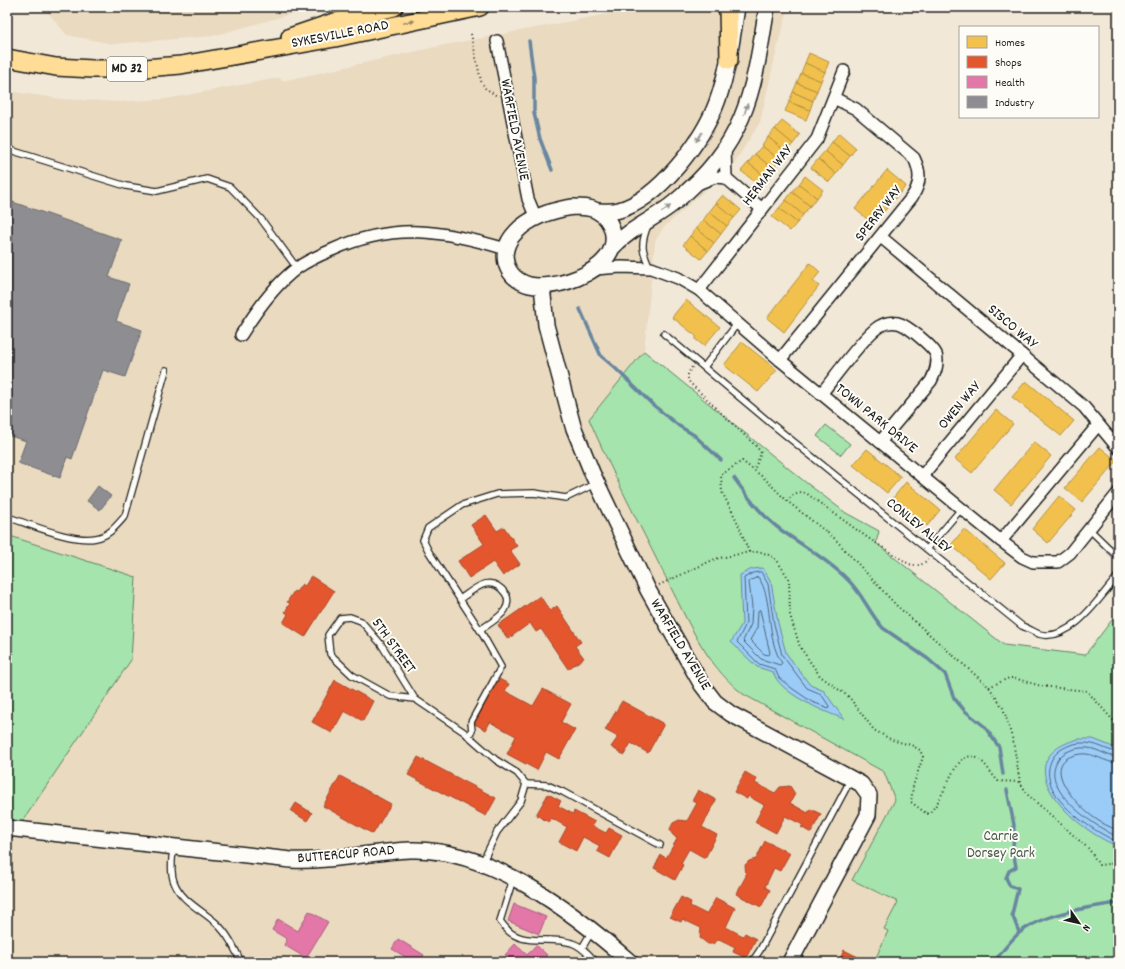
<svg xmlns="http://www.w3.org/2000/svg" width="1125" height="969" viewBox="0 0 1125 969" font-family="Dekko,sans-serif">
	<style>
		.built { fill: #e9dac0 }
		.green { fill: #a5e4ac; stroke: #608064 }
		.water { fill: #9bccf8; stroke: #6886a0 }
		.homes { fill: #f2c14e; stroke: #b2903f }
		.shops { fill: #e4572e; stroke: #a84529 }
		.health { fill: #e377a8; stroke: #a75c7e }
		.industry { fill: #8d8d92; stroke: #6b6b6f }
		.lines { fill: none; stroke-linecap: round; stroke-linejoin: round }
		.shore { stroke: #4f6274; stroke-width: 1 }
		.stream { stroke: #6886a0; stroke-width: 3.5 }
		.lane-casing { stroke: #1c1c1c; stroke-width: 8 }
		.street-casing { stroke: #1c1c1c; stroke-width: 14 }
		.secondary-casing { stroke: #1c1c1c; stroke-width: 18 }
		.primary-casing { stroke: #1c1c1c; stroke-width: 20 }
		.path { stroke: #1c1c1c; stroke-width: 2; stroke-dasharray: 1 3; stroke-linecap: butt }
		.lane { stroke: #fdfcf7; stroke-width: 5.5 }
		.street { stroke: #fdfcf7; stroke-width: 11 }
		.secondary { stroke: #fdfcf7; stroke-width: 15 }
		.primary { stroke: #ffdd96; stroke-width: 17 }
		.oneway { fill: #99865f }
		.oneway2 { fill: #989794 }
		.labels { text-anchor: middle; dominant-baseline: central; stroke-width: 4; stroke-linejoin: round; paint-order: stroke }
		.shield { fill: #fdfcf7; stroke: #605f5e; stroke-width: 1 }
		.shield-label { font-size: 14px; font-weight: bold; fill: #1c1c1c }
		.street-label { font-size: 15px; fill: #1c1c1c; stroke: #fdfcf7 }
		.park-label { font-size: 15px; fill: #455847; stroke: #fdfcf7 }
	</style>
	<rect width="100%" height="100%" fill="#f1e8d7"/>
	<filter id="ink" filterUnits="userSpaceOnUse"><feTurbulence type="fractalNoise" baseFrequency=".025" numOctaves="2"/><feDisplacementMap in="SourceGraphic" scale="8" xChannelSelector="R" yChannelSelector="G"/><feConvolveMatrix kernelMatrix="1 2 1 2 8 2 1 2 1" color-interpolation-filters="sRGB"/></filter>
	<g filter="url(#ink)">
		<g class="built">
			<path d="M43,7h274l-105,29 -99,8 -46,-9z"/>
			<path d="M645,7h144l-10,33 -19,82 -27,43 -70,63 -8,13 -11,110 -55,68 20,45 23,47 64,126 20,31 13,15 14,11 141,78 11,28 -43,80 46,21 -14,28 4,2 -14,31h-867v-871l55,8 58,3 46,-3 113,-21 4,3 157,-35z"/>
		</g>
		<g class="green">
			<path d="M644,351l160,130 42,32 33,18 -3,12 128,102 81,10 33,-43v350h-244l14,-31 -4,-2 14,-27 -46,-22 43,-80 -11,-28 -141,-78c-40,-31 -59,-82 -82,-126 -25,-50 -50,-98 -72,-149z"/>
			<path d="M826,425l24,19 -9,11 -24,-19z"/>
			<path d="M7,535l129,42 -5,83 -109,162 -15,-2z"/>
		</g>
		<g class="water">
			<path d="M763,568l8,14 7,41 8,30 24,32 14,6 20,28c-21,-8 -64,-25 -71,-47l-16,-5 -26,-25 11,-18 -2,-49 12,-6z"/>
			<path d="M1078,739h15l25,10v97c-41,-14 -118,-85 -40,-107z"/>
		</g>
		<g class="homes">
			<path d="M809,53l20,9 -4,10 -20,-9z"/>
			<path d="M805,63l20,9 -4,9 -20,-8z"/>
			<path d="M801,73l20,8 -4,10 -20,-8z"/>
			<path d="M797,83l20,8 -4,10 -20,-9z"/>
			<path d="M793,92l20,9 -3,9 -21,-8z"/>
			<path d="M789,102l21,8 -4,10 -21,-9z"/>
			<path d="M782,121l18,14 -7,9 -18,-15z"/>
			<path d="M775,129l18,15 -7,8 -18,-15z"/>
			<path d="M839,133l17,15 -6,8 -18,-14z"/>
			<path d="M768,137l18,15 -6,8 -18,-14z"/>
			<path d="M832,142l18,14 -7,9 -18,-14z"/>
			<path d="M762,146l18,14 -7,9 -18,-15z"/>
			<path d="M825,151l18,14 -7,9 -18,-15z"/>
			<path d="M755,154l18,15 -7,8 -18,-14z"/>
			<path d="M818,159l18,15 -7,8 -18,-14z"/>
			<path d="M748,163l18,14 -7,8 -18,-14z"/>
			<path d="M887,170l19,16 -33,38 -18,-15z"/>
			<path d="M805,176l18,14 -6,8 -18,-14z"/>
			<path d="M799,184l18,14 -7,8 -18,-14z"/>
			<path d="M792,192l18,14 -7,9 -17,-15z"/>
			<path d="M723,195l18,15 -7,8 -18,-15z"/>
			<path d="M786,200l17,15 -6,8 -18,-15z"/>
			<path d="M716,203l18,15 -7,8 -18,-14z"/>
			<path d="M779,208l18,15 -7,8 -18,-14z"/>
			<path d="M709,212l18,14 -6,8 -18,-14z"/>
			<path d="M703,220l18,14 -7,9 -18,-15z"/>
			<path d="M696,228l18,15 -6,8 -18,-15z"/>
			<path d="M690,236l18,15 -7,8 -18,-14z"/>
			<path d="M810,263l10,9 -7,9 6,5 -35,46 -17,-14z"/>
			<path d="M686,300l34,27 -16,19 -9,-7 2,-2 -25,-20z"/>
			<path d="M742,342l35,28 -19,22 -34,-27z"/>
			<path d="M1026,381l48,40 -13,15 -49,-39z"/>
			<path d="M996,410l17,14 -41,49 -17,-14z"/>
			<path d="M1034,442l17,14 -40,48 -17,-14z"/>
			<path d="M1100,447l17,14 -35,41 -17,-14z"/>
			<path d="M867,449l34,28 -14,16 -34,-28z"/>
			<path d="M906,482l34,28 -13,16 -34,-28z"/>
			<path d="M1059,496l17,14 -28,33 -16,-14z"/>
			<path d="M964,529l41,34 -14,16 -40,-34z"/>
		</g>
		<g class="shops">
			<path d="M486,515l11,16 7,-4 13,19 -7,4 10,14 -17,12 -10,-14 -24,16 -11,-17 26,-17 -13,-19z"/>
			<path d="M311,576l23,15 -29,46 -22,-14 5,-9 -3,-2 5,-9 -3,-1 7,-11 2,1 6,-8 3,2z"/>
			<path d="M540,596l10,15 7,-5 24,36 -6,4 9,12 -16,11 -27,-40 -5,3 -6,-9 -22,16 -10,-14z"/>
			<path d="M497,678l12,6 -4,7 28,15 10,-17 28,15 -10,18 14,8 -16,29 -13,-7 -9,18 -30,-16 9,-18 -26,-14 -4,8 -13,-7z"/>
			<path d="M335,680l38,21 -10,20 -19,-10 -12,22 -20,-11z"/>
			<path d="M622,701l42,23 -16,29 -17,-10 -7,12 -13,-8 7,-10 -13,-7z"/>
			<path d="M418,757l78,41 -10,18 -78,-41z"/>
			<path d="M745,772l12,7 -2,4 20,10 5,-6 10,-1 5,8 -5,9 18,10 2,-4 11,5 -10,19 -10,-6 2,-2 -18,-9 -9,17 -21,-11 9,-17 -16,-9 -1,3 -13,-7z"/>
			<path d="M340,776l51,28 -18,30 -50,-28z"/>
			<path d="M698,790l18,10 -14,27 15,8 -12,23 -16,-9 -8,14 2,2 -8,15 -21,-12 7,-13 5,3 11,-19 -5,-5 -2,-5 3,-6 6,-3 8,1 10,-18 -5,-2z"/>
			<path d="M548,794l13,7 -3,5 15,8 1,-3 21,11 -3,4 14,7 3,-5 13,7 -12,23 -13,-7 3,-5 -17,-9 -7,14 -17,-9 8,-15 -16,-9 -2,4 -13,-7z"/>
			<path d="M296,803l16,10 -5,8 -16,-10z"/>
			<path d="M765,841l25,12 -10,18 -6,-3 -9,19 5,3 -9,17 -25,-13 10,-18 -1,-11 4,-4 7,-2z"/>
			<path d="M681,897l10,5 -1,4 16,8 10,-16 19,10 -9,19 17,9 2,-3 11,6 -10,19 -13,-6 2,-5 -16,-8 -6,5h-5l-8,-6 1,-10 -19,-9 -1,3 -11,-5z"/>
			<path d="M844,950l18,9 -1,3h-14l-7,-3z"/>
		</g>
		<g class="health">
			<path d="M514,904l32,13 -7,17 -31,-13z"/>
			<path d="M309,911l19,11 -22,36 -22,-13 3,-6 -15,-9 6,-11 20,12z"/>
			<path d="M398,939l26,16 -4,7h-6l-22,-13z"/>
			<path d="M515,944l12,11 9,-10 11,10 -7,7h-27l-8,-7z"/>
		</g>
		<g class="industry">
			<path d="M7,200l115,40 -13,37 20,7 -13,37 26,9 -17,47 -22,-7 -31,89 -5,-2 -7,21 -42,-15 8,-22 -19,-6z"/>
			<path d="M98,486l13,10 -11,14 -13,-9z"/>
		</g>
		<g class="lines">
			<g class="shore">
				<path d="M761,572l7,12 6,40 8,31 25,33 14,6 8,12v2l-17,-6 -19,-13 -14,-11 -4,-9 -16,-5 -22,-22 9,-18 -2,-46 9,-5z"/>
				<path d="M758,577c16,21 7,61 24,86l-2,2 -19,-6 -18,-18 8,-17 1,-18 -3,-24z"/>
				<path d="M760,610l10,43 -1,2 -5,-1 -14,-14 7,-12 1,-17z"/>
				<path d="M1118,752c-13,-1 -20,-10 -38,-9 -11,1 -23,7 -28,16 -18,35 40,72 66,83"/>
				<path d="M1118,757c-13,0 -21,-11 -38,-9 -8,1 -19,5 -23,13 -17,30 39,66 61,76"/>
				<path d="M1118,763c-14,0 -24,-11 -38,-9 -44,7 -4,51 13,63 8,6 16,10 25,13"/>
			</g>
			<g class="stream">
				<path d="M529,41l5,37v35l6,26 12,31"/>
				<path d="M580,309l21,47 13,11 38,37 27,22 15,9 27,25"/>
				<path d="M734,478c13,18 28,38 47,52 22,16 46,29 66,49 16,15 22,34 36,49l45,31 17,15 9,24 11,13 19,15 15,21 4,27"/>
				<path d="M1007,790l7,35 -1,25 3,17 -7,4 -3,7 4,8 8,3 -6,25 7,18"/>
				<path d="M994,962c8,-10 15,-20 24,-28 23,-20 70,-27 100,-31"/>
			</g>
			<defs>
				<g id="lane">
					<path d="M7,149l119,37 31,5 50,-12 23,8 31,32 36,49"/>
					<path d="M648,225c-8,20 -6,25 2,43"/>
					<path d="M664,334l104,87 254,205c6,2 12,6 17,8 32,9 61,-37 79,-58"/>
					<path d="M704,367l33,-43"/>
					<path d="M7,517c23,7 66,26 89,21 13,-2 21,-13 29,-22l41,-146"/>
					<path d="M1089,529l29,28"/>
					<path d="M927,549l35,-41"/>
					<path d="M460,599c15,-10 30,-26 45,-6 4,5 3,12 0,17 -5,8 -18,15 -25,20"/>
					<path d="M415,699l-25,-3 -38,-21 -22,-21 -2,-19 12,-17 10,-1 11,4 20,23 34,55 49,33 32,28 21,13 9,11 -5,17 -24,31 -15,31"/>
					<path d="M468,736l4,-5 -1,-9 30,-55 -21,-37 -51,-78 -6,-12 5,-12 34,-23 35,-11 37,-1 32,5 31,-15"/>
					<path d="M526,784l21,1 16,7 97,53"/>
					<path d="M173,848c-1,11 -3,24 1,34 7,19 28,28 42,41 12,11 18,24 25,39"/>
					<path d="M513,879l-13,42c3,4 7,9 11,12 17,12 41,3 61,10 10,3 17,12 24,19"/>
					<path d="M582,948l10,-17"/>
					<path d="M752,962l8,-12 91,-171"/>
				</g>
				<g id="street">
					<path d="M497,41l31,158 8,19"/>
					<path d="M725,149l1,29"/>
					<path d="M695,185l20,-8 11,1 36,31"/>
					<path d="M881,237l203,170 34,41"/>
					<path d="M594,269l27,-2 30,1 27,10 21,12 81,70 221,181 21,16 11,5h25l12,-9 48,-60"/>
					<path d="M699,290l118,-151 27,-68"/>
					<path d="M241,335c15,-24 33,-50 56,-67 10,-7 23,-13 35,-18 62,-28 111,-20 174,-1"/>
					<path d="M780,360l132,-163c9,-14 9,-24 2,-39l-58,-49 -22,-11"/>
					<path d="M821,394c12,-15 45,-61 59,-68 5,-3 12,-4 18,-3 9,2 34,23 38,31 3,10 -1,19 -5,27l-51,61"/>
					<path d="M922,476l100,-121"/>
					<path d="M1001,541l97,-116"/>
				</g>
				<g id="secondary">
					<path d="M573,207c9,0 17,0 24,4 17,9 21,31 10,46 -14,18 -43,28 -65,29 -33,2 -49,-31 -26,-54 15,-16 37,-22 57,-25z"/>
					<path d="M598,211c7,0 14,1 21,-1 40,-11 84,-70 98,-108 11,-30 15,-63 20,-95"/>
					<path d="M612,248c18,-20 43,-29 63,-46 72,-59 78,-109 92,-195"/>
					<path d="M542,286l4,39 20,75 7,26 20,49 55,115 14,25 40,70 13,17 16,12 130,70 8,11 -1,20 -78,147"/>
					<path d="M7,828l284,32c40,2 79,-8 119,-10 79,-3 163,62 220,112"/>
				</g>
				<g id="primary">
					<path d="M728,7l1,53"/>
					<path d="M290,37l41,-14 63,-16"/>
					<path d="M7,58l49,9 37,2h40l48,-4 154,-27 145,-31"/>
				</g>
			</defs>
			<use href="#lane" class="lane-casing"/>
			<use href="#street" class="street-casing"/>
			<use href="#secondary" class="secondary-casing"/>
			<use href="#primary" class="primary-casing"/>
			<g class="path">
				<path d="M471,34l10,47 4,7 12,8"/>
				<path d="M692,367c-4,6 -6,9 -2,16l67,64 4,6 -7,17"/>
				<path d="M787,501c6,-6 10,-11 19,-8l62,45 41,26c9,2 13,2 19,-5"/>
				<path d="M749,552l-12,-31 -15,-29 -1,-17 21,-14 22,17 23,23 47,37 62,67 93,82 14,21 3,9 7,24 7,41 8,13 61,54 10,16 19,-2"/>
				<path d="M659,585l56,-26 34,-7h13l11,5 5,5 11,17 1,36 10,32 20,29 29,21 25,33 18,10 19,5 9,5 3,7 -10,29 -2,16 16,12c18,-9 26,-68 50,-56 9,5 14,16 21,23l22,1"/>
				<path d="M989,687l20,-9h5l27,8 46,5 31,35"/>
			</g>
			<use href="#lane" class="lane"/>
			<use href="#street" class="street"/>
			<use href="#secondary" class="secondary"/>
			<use href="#primary" class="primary"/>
		</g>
		<defs><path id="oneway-solid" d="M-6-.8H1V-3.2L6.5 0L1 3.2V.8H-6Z"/></defs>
		<use class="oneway" href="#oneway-solid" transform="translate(409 22) rotate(-12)"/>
		<g class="oneway2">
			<use href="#oneway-solid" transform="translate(746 109) rotate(-72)"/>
			<use href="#oneway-solid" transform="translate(699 137) rotate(122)"/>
			<use href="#oneway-solid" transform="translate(666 209) rotate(-36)"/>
		</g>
	</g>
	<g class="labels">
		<rect class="shield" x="107" y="57" width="40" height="24" rx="3"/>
		<g class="shield-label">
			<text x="127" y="69">MD 32</text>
		</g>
		<g class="street-label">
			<text transform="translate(340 35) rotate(-11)">SYKESVILLE ROAD</text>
			<text transform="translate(514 130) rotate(79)">WARFIELD AVENUE</text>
			<text transform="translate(768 176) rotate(-52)">HERMAN WAY</text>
			<text transform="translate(879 214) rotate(-52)">SPERRY WAY</text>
			<text transform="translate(1012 327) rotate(40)">SISCO WAY</text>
			<text transform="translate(960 406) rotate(-50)">OWEN WAY</text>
			<text transform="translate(876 419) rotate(39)">TOWN PARK DRIVE</text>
			<text transform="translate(918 526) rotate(39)">CONLEY ALLEY</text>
			<text transform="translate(680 645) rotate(59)">WARFIELD AVENUE</text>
			<text transform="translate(393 646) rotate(54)">5TH STREET</text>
			<text transform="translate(346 855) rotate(-5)">BUTTERCUP ROAD</text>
		</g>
		<g class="park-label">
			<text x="1001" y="837">Carrie<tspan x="1001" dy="17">Dorsey Park</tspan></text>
		</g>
	</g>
	<rect width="1125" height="969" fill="none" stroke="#fdfcf7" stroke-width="24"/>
	<rect x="12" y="12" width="1101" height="945" fill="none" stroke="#1c1c1c" stroke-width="1.5" filter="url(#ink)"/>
	<rect x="959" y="26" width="140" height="92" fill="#fdfcf7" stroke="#a3a29f"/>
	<rect x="967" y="36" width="20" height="12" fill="#f2c14e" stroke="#a3a29f"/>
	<text x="995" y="46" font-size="12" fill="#1c1c1c">Homes</text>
	<rect x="967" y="56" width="20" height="12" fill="#e4572e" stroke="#a3a29f"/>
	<text x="995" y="66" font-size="12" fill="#1c1c1c">Shops</text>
	<rect x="967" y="76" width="20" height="12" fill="#e377a8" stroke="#a3a29f"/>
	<text x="995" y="86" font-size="12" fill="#1c1c1c">Health</text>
	<rect x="967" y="96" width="20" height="12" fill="#8d8d92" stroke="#a3a29f"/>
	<text x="995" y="106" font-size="12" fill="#1c1c1c">Industry</text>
	<g transform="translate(1079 923) rotate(124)" stroke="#fdfcf7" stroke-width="3" paint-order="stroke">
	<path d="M0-3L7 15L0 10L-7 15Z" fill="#1c1c1c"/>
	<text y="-6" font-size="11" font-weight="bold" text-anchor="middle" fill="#1c1c1c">N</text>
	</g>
</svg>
